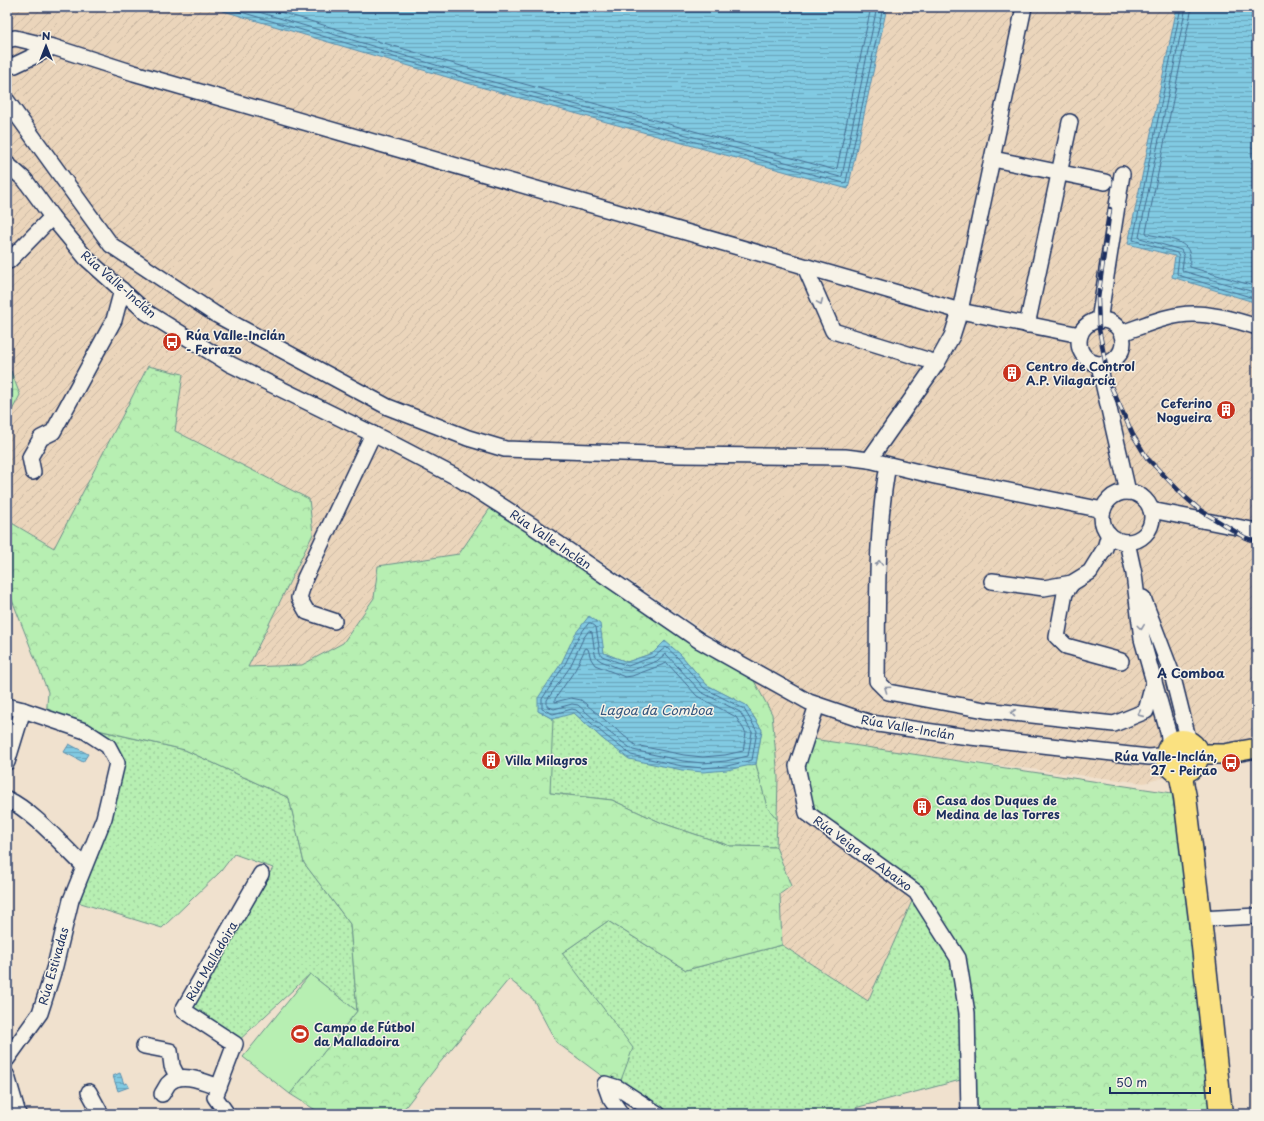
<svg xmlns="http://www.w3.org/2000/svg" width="1264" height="1121" viewBox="0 0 1264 1121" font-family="'Playpen Sans',sans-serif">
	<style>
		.industrial { fill: url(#industrial-furrows) }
		.grass { fill: url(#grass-dots); stroke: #698f88 }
		.forest { fill: url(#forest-crowns); stroke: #698f88 }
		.pitch { fill: #b7efb2; stroke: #698f88 }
		.water { fill: url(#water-rules); stroke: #588cad }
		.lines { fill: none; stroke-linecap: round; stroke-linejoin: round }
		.shore { stroke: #446d93; stroke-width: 1 }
		.minor-casing { stroke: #1b2f5e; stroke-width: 18 }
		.major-casing { stroke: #1b2f5e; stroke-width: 22 }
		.highway-casing { stroke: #1b2f5e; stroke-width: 25 }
		.minor { stroke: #f7f3e8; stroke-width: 15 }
		.major { stroke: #fae180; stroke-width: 19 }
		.highway { stroke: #fae180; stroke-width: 22 }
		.rail-casing { stroke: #1b2f5e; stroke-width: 4.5 }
		.rail { stroke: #f7f3e8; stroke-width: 3; stroke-dasharray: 9; stroke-linecap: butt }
		.oneway { stroke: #8991a3 }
		.labels { text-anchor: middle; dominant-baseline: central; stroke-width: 3; stroke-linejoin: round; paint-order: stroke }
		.street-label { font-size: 12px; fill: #1b2f5e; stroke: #f7f3e8 }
		.poi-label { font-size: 12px; font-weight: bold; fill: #1b2f5e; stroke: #f7f3e8; text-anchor: start }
		.neighbourhood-label { font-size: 13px; font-weight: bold; fill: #1b2f5e; stroke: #f7f3e8 }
		.water-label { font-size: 13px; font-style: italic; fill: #34567f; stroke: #f7f3e8 }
	</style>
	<defs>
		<pattern id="industrial-furrows" width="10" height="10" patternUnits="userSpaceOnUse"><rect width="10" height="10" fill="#ebd5bb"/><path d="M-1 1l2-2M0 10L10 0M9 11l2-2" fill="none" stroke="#c9b7a3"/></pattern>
		<pattern id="grass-dots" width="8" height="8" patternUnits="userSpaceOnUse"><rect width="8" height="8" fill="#b7efb2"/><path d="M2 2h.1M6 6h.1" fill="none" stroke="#9dcd9c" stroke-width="1.8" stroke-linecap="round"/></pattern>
		<pattern id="forest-crowns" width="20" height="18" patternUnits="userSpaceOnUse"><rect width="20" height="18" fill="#b7efb2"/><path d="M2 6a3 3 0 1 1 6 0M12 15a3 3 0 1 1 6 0" fill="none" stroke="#9dcd9c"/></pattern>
		<pattern id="water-rules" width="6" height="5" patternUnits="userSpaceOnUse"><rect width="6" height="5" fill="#81cae2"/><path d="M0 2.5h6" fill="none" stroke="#69a4ba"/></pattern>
	</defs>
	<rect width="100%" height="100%" fill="#f0e1ce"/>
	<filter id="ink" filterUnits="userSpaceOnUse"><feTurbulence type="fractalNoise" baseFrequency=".025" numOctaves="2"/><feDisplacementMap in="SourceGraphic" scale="8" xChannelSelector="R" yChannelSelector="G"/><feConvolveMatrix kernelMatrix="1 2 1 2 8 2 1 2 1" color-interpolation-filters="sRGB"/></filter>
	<g filter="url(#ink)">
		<path class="industrial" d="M7,7h213l628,182 39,-182h291l-50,237 47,12 -3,21 85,26v449l-113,31 -268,-33 40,142 -48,109 -86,-56 -2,-51 11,-8 -15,-39 2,-70 -38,-122 -136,-92 -109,-62 -36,53 -81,12 -4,32 -31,45 -41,22 -54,2 65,-133 -4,-34 -135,-70 -26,-64 -93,182 -45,-26 -2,-104 12,-23 -9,-24 -4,-1z"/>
		<g class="grass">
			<path d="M574,713l30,27 107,31 45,-7 11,42 10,13 -1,28 -46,-1 -68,-23 -50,-23 -62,-7 -4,-78z"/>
			<path d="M93,729l92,21 104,48 15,65 46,61 7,87 -47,-37 -75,70 -52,-34 90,-142 -39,-14 -13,17 -59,57 -91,-28 41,-114 -4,-40z"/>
			<path d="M916,892l42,66 10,120 -113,30v6h-201l-36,-26 -56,-135 46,-32 78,49 96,-25 86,56z"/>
		</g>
		<g class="forest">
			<path d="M148,366l35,8 -8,57 134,68 4,35 -65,133 54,-2 41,-22 31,-45 4,-32 81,-12 36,-53 185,126 60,28 32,59 6,63 -1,42 -10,-12 -11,-43 6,-34 -15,-24 -40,-21 -27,-31 -27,-1 -26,9 -23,-9 -28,-19 -38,77 15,8 -3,74 62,7 50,23 68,23 46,1 15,39 -11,8 2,51 -96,25 -78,-49 -46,32 71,95 -15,40 -62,-46 -23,-43 -24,-20 -71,86 -38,49h-78l-32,-20 67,-83 -7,-87 -46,-61 -15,-65 -104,-48 -139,-32 2,-26 -41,-105v-217l4,1 9,24 -12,23 2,104 44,26z"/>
			<path d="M806,738l366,55 49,319 -2,2h-251l-10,-156 -58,-78 -93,-67 -10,-47z"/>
		</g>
		<path class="pitch" d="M310,974l47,37 -67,83 -47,-37z"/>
		<g class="water">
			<path d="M210,7h677l-39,182 -364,-101z"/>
			<path d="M1177,7h80v296l-85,-26 3,-21 -47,-12z"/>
			<path d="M589,616l11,8 4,29 23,9 26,-9 12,-12 15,13 27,31 39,20 16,25 -6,34 -29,6 -24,2 -21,-2 -53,-11 -25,-19 -30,-27 -21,6 -15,-8v-13l24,-36 13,-28z"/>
			<path d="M69,744l19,10 -5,8 -19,-10z"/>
			<path d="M120,1073l4,11 3,-1 2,4 -11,4 -5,-15z"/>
		</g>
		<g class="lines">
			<g class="shore">
				<path d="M224,7l261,77 359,99 2,-1 37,-175"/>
				<path d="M242,7l244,73 354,97 2,-1 35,-169"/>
				<path d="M263,7l225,67 347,96 2,-2 34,-161"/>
				<path d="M1181,7l-48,233 44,13 2,4 -2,16 1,2 79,24"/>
				<path d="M1186,7l-47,230 1,1 41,12 3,6 -2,13 1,2 74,22"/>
				<path d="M1192,7l-46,225 1,2c12,3 38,5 42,18 2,5 0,10 1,15l67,20"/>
				<path d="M589,623h2l5,4 4,26 2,3 26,10 27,-10 11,-9 11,10 27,31 40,21 13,22 -5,29 -25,6 -24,2 -21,-2 -51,-11 -25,-19 -30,-26 -4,-1 -19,5 -11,-5v-10l23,-35 14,-28z"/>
				<path d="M589,631l3,1 3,22 2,4 4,3 22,9 7,1 27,-10 8,-7 2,1 34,37 39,20 12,20 -4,24 -22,5 -23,2 -20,-2 -50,-11 -23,-17 -32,-28 -6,-1 -18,5 -7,-3v-6l23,-33 13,-28z"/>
				<path d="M586,648l2,1 3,10 4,6 30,12 7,-1 35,-13 30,33 39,21 10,16 -3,18 -18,4 -22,2 -19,-2 -49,-10 -54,-45 -10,-2 -16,4v-3l20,-29z"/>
			</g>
			<defs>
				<g id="minor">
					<path d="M7,40l8,-2 38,9 -38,18 -8,1"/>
					<path d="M53,47l81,26 826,238 120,24"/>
					<path d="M7,101l104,144 104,69 173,93 80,31 37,11 175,6 165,2 24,3 66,16 168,34"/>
					<path d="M993,159l112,23"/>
					<path d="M7,164l18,16 27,37 34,41 60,54 84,52 157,77 71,37 73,47 169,116 109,61 62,21 82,12 177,20 19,2 18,-2"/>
					<path d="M7,261h2l43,-44"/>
					<path d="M805,267l28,64 104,32"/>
					<circle cx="1101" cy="342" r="22"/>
					<path d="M1099,321l23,-147"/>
					<path d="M1027,325l43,-203"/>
					<path d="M1122,333c23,-8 47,-19 71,-19 22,0 43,6 64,13"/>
					<path d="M1099,365l29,127"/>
					<path d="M869,460l68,-97 15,-27 8,-25 64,-304"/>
					<path d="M888,465c-13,70 -10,144 -11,216l11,11 97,18 129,14 32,-13 8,-31"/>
					<path d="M33,472l-3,-15 11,-19 12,-6 61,-112 8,-30"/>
					<circle cx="1127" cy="517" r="25"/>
					<path d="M1151,510l106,21"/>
					<path d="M1127,542l7,32 8,65 26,93 2,14"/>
					<path d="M992,581l52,7 28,-5 18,-11 15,-24 4,-14"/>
					<path d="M1072,583l-7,10 -8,44 9,9 55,15"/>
					<path d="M1143,598l29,76 17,68"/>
					<path d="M334,621l-27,-9 -8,-14 6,-20 68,-144"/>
					<path d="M817,705l-20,61 10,47 109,79 42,66 9,55 2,101"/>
					<path d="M7,706l16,4 62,21 23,15 9,17 -13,55 -33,82 -16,66 -15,47 -33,46"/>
					<path d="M7,762l16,-52"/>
					<path d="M7,799c26,12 56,47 77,67"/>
					<path d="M1200,919l57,-3"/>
					<path d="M144,1046l26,5 2,15 6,12"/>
					<path d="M7,1076l11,38"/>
					<path d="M89,1092l12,22"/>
					<path d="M162,1094c2,-3 4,-7 6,-10 12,-14 37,-2 51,3"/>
					<path d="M227,1114l-12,-17 20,-53 -52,-34 78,-136"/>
					<path d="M621,1114l-11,-16 -5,-14 13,4 40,26"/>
				</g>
				<path id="major" d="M1198,754h26l33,-6"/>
				<g id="highway">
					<circle cx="1182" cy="756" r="15"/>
					<path d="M1176,770l5,7 4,20 15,122 21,195"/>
				</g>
			</defs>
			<use href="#minor" class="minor-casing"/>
			<use href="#major" class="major-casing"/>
			<use href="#highway" class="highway-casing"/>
			<use href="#minor" class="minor"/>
			<use href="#major" class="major"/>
			<use href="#highway" class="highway"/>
			<defs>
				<path id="rail" d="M1110,209l-12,90 1,30 10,53 24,53 14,23 37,38 16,14 44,27 13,5"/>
			</defs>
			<use href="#rail" class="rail-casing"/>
			<use href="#rail" class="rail"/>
		</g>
		<defs><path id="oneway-chevron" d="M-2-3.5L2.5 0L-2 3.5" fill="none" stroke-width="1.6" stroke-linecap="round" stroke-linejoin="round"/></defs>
		<g class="oneway">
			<use href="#oneway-chevron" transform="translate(820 302) rotate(66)"/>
			<use href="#oneway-chevron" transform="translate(879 563) rotate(-88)"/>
			<use href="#oneway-chevron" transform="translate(1141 627) rotate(83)"/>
			<use href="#oneway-chevron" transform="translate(887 689) rotate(-145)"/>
			<use href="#oneway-chevron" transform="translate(1013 713) rotate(-174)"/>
			<use href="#oneway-chevron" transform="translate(1140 714) rotate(156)"/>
		</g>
	</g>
	<defs>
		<symbol id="bus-disc" viewBox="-11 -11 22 22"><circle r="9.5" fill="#c8321e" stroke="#f7f3e8"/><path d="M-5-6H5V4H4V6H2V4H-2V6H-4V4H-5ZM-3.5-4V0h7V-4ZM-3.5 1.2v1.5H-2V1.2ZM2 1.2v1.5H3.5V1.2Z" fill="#fff"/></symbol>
		<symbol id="building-disc" viewBox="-11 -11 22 22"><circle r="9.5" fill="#c8321e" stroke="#f7f3e8"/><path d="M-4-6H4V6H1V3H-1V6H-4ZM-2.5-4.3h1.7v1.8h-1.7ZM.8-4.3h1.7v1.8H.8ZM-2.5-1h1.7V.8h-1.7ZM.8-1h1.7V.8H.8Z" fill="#fff"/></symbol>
		<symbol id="stadium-disc" viewBox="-11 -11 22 22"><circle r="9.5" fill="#c8321e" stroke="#f7f3e8"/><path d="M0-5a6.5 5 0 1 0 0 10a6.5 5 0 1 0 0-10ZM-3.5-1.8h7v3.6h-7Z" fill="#fff"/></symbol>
	</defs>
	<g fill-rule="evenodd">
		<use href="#bus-disc" x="161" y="331" width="22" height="22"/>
		<use href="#building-disc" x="1001" y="362" width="22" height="22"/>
		<use href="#building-disc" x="1215" y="399" width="22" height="22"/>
		<use href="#building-disc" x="480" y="749" width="22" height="22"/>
		<use href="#bus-disc" x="1220" y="752" width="22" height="22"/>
		<use href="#building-disc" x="911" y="796" width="22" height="22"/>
		<use href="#stadium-disc" x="289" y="1023" width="22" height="22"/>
	</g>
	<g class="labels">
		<g class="street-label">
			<text transform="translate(119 284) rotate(41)">Rúa Valle-Inclán</text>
			<text transform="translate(551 539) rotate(34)">Rúa Valle-Inclán</text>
			<text transform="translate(908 727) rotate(10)">Rúa Valle-Inclán</text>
			<text transform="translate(863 853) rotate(36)">Rúa Veiga de Abaixo</text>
			<text transform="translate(211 961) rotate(-60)">Rúa Malladoira</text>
			<text transform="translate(53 966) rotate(-74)">Rúa Estivadas</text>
		</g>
		<g class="poi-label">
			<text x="186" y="335">Rúa Valle-Inclán<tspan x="186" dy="14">- Ferrazo</tspan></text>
			<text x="1026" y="366">Centro de Control<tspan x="1026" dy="14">A.P. Vilagarcía</tspan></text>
			<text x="1212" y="403" text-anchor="end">Ceferino<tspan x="1212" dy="14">Nogueira</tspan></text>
			<text x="1217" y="756" text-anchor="end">Rúa Valle-Inclán,<tspan x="1217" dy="14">27 - Peirao</tspan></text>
			<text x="505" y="760">Villa Milagros</text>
			<text x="936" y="800">Casa dos Duques de<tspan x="936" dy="14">Medina de las Torres</tspan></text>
			<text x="314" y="1027">Campo de Fútbol<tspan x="314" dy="14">da Malladoira</tspan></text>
		</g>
		<g class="neighbourhood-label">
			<text x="1191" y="672">A Comboa</text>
		</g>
		<g class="water-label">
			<text x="656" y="709">Lagoa da Comboa</text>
		</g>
	</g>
	<rect width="1264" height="1121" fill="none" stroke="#f7f3e8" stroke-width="24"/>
	<rect x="12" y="12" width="1240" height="1097" fill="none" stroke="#1b2f5e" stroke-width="1.5" filter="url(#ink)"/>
	<g transform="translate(46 46)" stroke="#f7f3e8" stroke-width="3" paint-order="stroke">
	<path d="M0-3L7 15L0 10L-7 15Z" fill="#1b2f5e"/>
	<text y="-6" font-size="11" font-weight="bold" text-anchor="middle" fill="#1b2f5e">N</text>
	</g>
	<path d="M1110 1087v6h100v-6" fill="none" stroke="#1b2f5e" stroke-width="2"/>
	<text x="1116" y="1087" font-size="12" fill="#1b2f5e" stroke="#f7f3e8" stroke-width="3" paint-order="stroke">50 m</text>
</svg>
